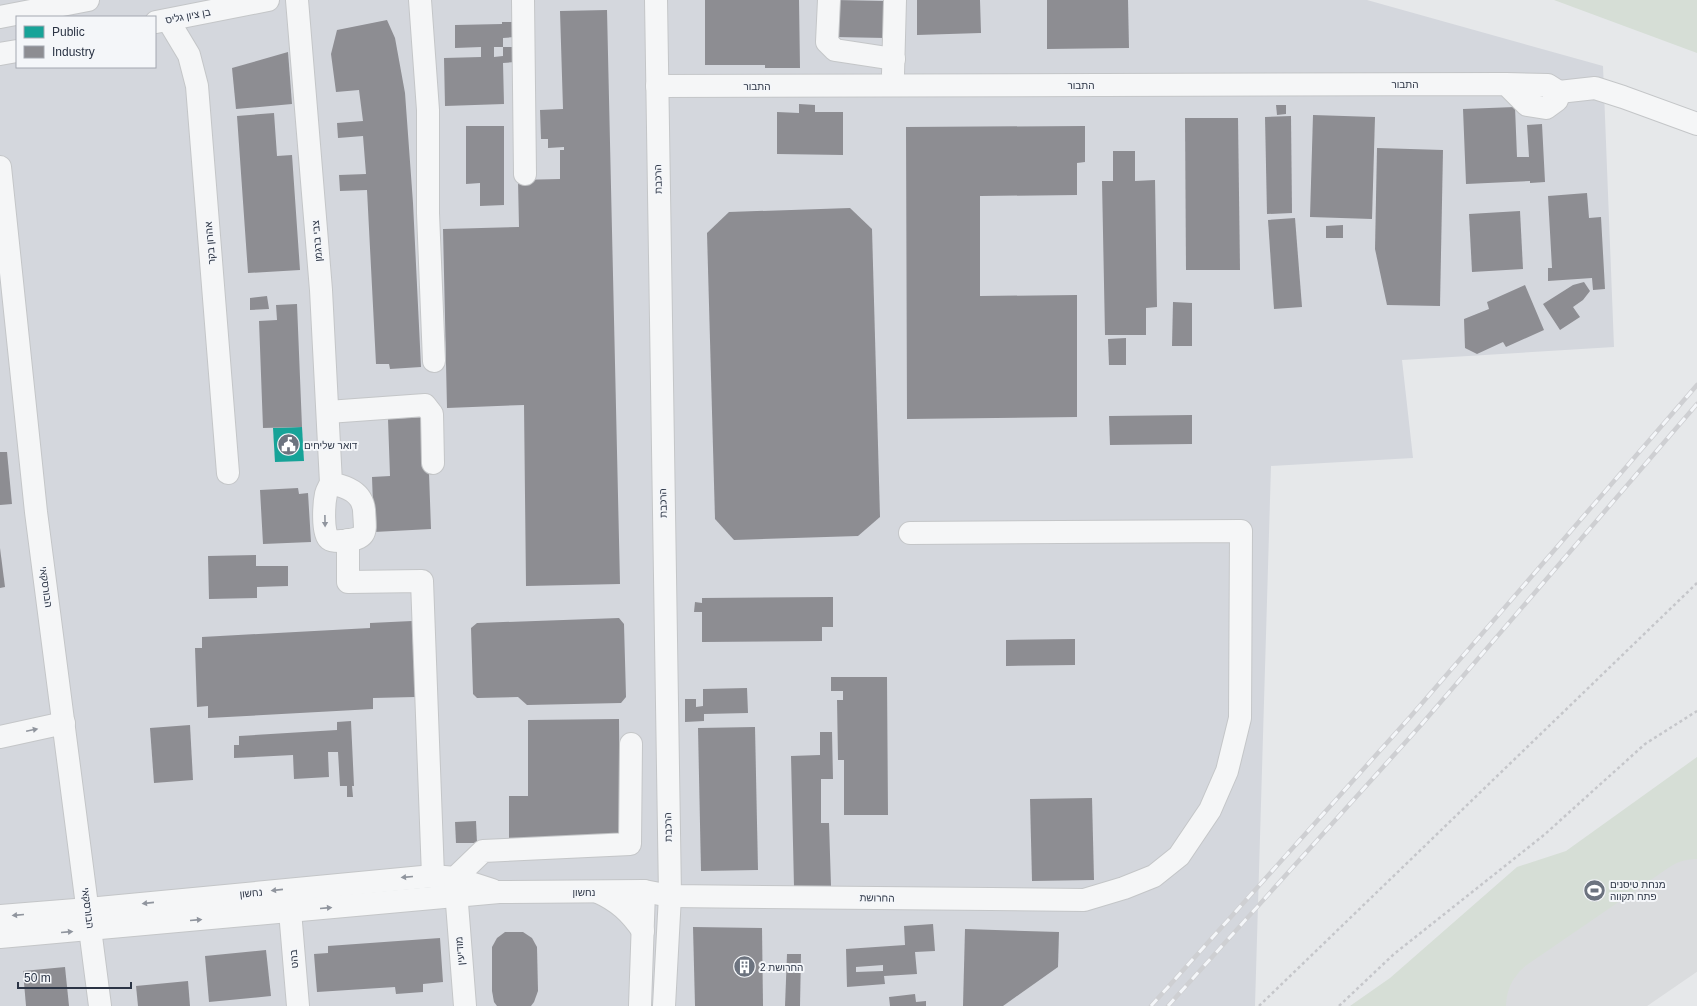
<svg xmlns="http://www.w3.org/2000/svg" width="1697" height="1006" viewBox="0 0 1697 1006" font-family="Arial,Heebo,sans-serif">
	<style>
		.built { fill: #d4d7dd; fill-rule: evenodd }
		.green { fill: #d6ded6 }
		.public { fill: #17a398 }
		.industry { fill: #8d8d92; fill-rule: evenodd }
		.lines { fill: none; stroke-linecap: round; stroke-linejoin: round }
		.runway { stroke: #dadcde; stroke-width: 102 }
		.minor-casing { stroke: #c4c6c8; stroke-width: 24 }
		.path { stroke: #c5c6ca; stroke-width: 2.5; stroke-dasharray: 3 3; stroke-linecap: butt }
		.minor { stroke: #f5f6f7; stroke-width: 22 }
		.rail-casing { stroke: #cecfd2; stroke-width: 4.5 }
		.rail { stroke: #f4f6f9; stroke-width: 3; stroke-dasharray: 9; stroke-linecap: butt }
		.oneway { fill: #90959e }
		.labels { text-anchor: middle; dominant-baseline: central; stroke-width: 4; stroke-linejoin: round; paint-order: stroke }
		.street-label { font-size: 10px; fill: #2b3445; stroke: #f4f6f9 }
		.poi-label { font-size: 10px; fill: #2b3445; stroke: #f4f6f9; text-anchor: start }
	</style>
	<rect width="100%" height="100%" fill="#e6e8ea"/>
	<path class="built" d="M0,0h1367l236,66 11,281 -212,13 11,98 -142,8 -16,540h-1255zM17,17h138v50h-138z"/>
	<g class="green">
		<path d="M1554,0h143v53z"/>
		<path d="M1697,757v198l-65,44 -3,7h-279l40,-28 127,-111 49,-16z"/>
	</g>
	<path class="public" d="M302,427l2,34 -29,1 -2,-34z"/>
	<g class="industry">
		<path d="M705,0h94l1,68h-35v-3h-60z"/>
		<path d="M836,0l50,1 -1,37 -50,-1z"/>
		<path d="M917,0h63l1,33 -64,2z"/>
		<path d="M1047,0h81l1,48 -82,1z"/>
		<path d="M607,10l13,574 -94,2 -2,-181 -77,3 -4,-179 76,-2 -1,-47 42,-1v-29h4v-3l-16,1v-9h-7l-1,-29 23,-1 -3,-98z"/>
		<path d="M387,20l8,18 10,55 8,110 8,164 -31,2 -1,-5h-13l-9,-174 -27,1 -1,-16 27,-1 -3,-38 -25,2 -1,-15 26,-2 -4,-31 -23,2 -5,-38 6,-24z"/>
		<path d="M502,22h13v15l-12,1v9h-9v10l9,-1v-9h13v15l-13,1 1,41 -59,2 -1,-48 37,-1v-10l-26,1v-23l47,-1z"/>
		<path d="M288,52l4,52 -56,5 -4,-41z"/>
		<path d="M799,104l16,1v7h28v43l-66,-1v-42l22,1z"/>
		<path d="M1276,105h10v9l-9,1z"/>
		<path d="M1515,107l2,50h12l-2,-32 15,-1 3,58 -15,1v-2l-64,3 -3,-75z"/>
		<path d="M274,113l3,43 15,-1 8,115 -52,3 -11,-157z"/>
		<path d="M1313,115l62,2 -3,102 -62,-2z"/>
		<path d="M1291,116l1,97 -25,1 -2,-97z"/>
		<path d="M1185,118h53l2,152h-54z"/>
		<path d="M466,126h38v79l-24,1v-23l-14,1z"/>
		<path d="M1085,126v36l-8,1v32l-97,1v100l97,-1v122l-170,2 -1,-292z"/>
		<path d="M1377,148l66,2 -3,156 -53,-1 -12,-56z"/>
		<path d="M1113,151h22v30l20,-1 2,127 -11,1v27h-41l-3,-154h11z"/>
		<path d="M1587,193l2,25 12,-1 4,72 -12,1 -1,-12 -44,3v-13h4l-4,-72z"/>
		<path d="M850,208l22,21 8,288 -22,19 -124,4 -19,-21 -8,-286 22,-21z"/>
		<path d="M1520,211l3,58 -51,3 -3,-58z"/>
		<path d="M1295,218l7,89 -28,2 -6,-89z"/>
		<path d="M1343,225v13h-17v-12z"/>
		<path d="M1584,282l6,9 -7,9 -10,7 7,10 -20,13 -17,-26 30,-19z"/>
		<path d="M1525,285l19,45 -38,17 -3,-5 -26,12 -12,-6 -1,-29 25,-10 -2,-7z"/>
		<path d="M267,296l2,13 -19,1v-12z"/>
		<path d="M1173,302l19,1v43h-20z"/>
		<path d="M297,304l5,123 -39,1 -4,-107 18,-1 -1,-15z"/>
		<path d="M1126,338v27h-17l-1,-26z"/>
		<path d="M1192,415v29l-82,1 -1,-29z"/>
		<path d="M427,417l4,112 -57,3 -2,-55 18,-1 -2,-57z"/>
		<path d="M0,452h7l5,52 -12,1z"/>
		<path d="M298,488l1,6 9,-1 3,49 -48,2 -3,-54z"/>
		<path d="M0,548l5,39 -5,1z"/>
		<path d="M256,555v11h32v20l-31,1v11l-48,1 -1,-43z"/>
		<path d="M833,597v30h-11v14l-120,1v-30h-8l1,-10 7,1v-5z"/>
		<path d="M619,618l5,6 2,73 -5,6 -94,2 -9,-8 -41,1 -4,-4 -2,-66 6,-5z"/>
		<path d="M412,621l3,76 -42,1v11l-165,9v-12l-11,1 -2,-59h7v-11l168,-9v-5z"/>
		<path d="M1075,639v26l-69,1v-26z"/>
		<path d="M831,677h56l1,138h-44v-55h-6l-1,-60h6v-9h-12z"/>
		<path d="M747,688l1,25 -44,1v7l-19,1v-23h11v8l7,-1v-17z"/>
		<path d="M619,719l1,118 -111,2v-43h19v-76z"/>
		<path d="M351,721l3,65h-2l1,11h-6v-11h-7l-2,-34h-10l1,25 -35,2 -1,-24 -59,3v-13h5v-9l98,-6v-8z"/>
		<path d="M190,725l3,55 -39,3 -4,-55z"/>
		<path d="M755,727l3,143 -57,1 -3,-143z"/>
		<path d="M820,732h12l1,47h-12v44h8l2,63 -37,1 -3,-131 29,-1z"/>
		<path d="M1092,798l2,82 -62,1 -2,-82z"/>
		<path d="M476,821l1,22h-21l-1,-21z"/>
		<path d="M933,924l2,27 -20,1 2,22 -33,2 1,8 -38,3 -1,-38 59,-4 -1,-19zM883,965v6l-27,1v-5z"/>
		<path d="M693,927l69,1 1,78h-68z"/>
		<path d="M965,929l94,3 -1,35 -55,39h-40z"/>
		<path d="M505,932h18l9,6 5,9 1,44 -4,11 -3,4h-34l-3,-4 -2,-11v-44l5,-9z"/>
		<path d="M440,938l3,44 -20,2v8l-27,2 -1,-7 -78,5 -3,-38 14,-1v-7z"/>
		<path d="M266,950l5,46 -62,6 -4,-46z"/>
		<path d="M787,954h14l-1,52h-15z"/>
		<path d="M65,967l4,39h-43l-3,-35z"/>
		<path d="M188,981l2,25h-52l-2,-20z"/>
		<path d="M915,994l1,8 10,-1v5h-36l-1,-9z"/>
	</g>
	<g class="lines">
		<path class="runway" d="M1557,1006l140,-96"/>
		<defs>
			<g id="minor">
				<path d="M297,0l24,290 10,193c-2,4 -4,7 -5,11 -2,9 -4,39 3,45 4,3 10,2 15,2 25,-3 21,-9 20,-31 -2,-18 -17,-23 -33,-27"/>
				<path d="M420,0l8,110v103l6,148"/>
				<path d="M523,0l2,174"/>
				<path d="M656,0l14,896 -6,110"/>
				<path d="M829,0l-2,42 8,8 59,9"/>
				<path d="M0,17l88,-17"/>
				<path d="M168,20l21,35 8,31 31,387"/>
				<path d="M156,22l112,-22"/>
				<path d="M0,54l17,-3"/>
				<path d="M893,74l2,-74"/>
				<path d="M657,86l849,-2 42,1 11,7 -2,8 -11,8 -19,-3 -21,-21"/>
				<path d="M1559,92l36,-4 28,9 74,27"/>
				<path d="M0,167l36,345 64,494"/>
				<path d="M328,412l97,-7 7,9 1,49"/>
				<path d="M348,540v42l74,-1 11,295"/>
				<path d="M0,737l64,-14"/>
				<path d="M598,892c20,9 32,20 45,39"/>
				<path d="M290,911l8,95"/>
				<path d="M0,916l88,-7 345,-33 22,2 37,12"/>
				<path d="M0,937l499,-45 145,-1 26,5 414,4 40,-12 30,-12 25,-20 31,-46 17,-39 13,-53 1,-187 -331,2"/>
				<path d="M465,1006l-10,-128 28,-27 147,-7 1,-100"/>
				<path d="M640,1006l4,-115"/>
			</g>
		</defs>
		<use href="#minor" class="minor-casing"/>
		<g class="path">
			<path d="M1259,1006l438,-423"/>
			<path d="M1339,1006l55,-52 150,-119 101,-91 52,-33"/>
		</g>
		<use href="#minor" class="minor"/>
		<defs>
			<g id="rail">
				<path d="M1151,1006l260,-290 286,-331"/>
				<path d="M1168,1006l253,-281 276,-321"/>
			</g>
		</defs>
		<use href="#rail" class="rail-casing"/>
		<use href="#rail" class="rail"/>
	</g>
	<defs><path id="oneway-solid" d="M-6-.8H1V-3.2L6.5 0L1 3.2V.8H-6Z"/></defs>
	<g class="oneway">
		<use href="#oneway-solid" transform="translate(325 521) rotate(89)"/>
		<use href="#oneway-solid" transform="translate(32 730) rotate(-12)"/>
		<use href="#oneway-solid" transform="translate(407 877) rotate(175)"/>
		<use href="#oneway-solid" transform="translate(277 890) rotate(174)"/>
		<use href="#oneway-solid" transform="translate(148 903) rotate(174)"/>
		<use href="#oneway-solid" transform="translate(326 908) rotate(-5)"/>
		<use href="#oneway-solid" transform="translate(18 915) rotate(175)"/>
		<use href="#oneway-solid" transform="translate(196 920) rotate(-5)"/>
		<use href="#oneway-solid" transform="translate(67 932) rotate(-5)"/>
	</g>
	<defs>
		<symbol id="civic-disc" viewBox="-11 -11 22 22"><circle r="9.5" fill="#6c737f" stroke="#f4f6f9"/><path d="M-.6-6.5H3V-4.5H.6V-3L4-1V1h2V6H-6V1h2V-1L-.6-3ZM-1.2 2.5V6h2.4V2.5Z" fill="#fff"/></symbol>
		<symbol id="stadium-disc" viewBox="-11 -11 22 22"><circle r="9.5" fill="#6c737f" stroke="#f4f6f9"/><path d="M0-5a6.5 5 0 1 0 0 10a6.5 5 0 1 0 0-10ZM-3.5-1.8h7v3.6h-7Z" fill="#fff"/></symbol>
		<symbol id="building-disc" viewBox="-11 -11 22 22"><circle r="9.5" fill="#6c737f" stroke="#f4f6f9"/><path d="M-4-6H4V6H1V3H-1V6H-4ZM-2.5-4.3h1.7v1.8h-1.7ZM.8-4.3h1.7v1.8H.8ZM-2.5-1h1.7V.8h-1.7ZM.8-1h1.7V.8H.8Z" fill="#fff"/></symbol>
	</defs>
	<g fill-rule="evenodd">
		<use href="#civic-disc" x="276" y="432" width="25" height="25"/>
		<use href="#stadium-disc" x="1582" y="878" width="25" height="25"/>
		<use href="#building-disc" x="732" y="954" width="25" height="25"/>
	</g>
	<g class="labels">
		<g class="street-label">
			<text transform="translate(188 16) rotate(-11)">בן ציון גליס</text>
			<text x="1405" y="84">התבור</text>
			<text x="1081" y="85">התבור</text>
			<text x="757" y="86">התבור</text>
			<text transform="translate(658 179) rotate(-91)">הרכבת</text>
			<text transform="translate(317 241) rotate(-95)">צבי ברגמן</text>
			<text transform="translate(210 243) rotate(-95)">אהרון בקר</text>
			<text transform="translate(663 503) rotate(-91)">הרכבת</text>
			<text transform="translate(46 587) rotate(82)">הבורסקאי</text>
			<text transform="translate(668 827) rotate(-91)">הרכבת</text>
			<text x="584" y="892">נחשון</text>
			<text transform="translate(251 893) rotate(-6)">נחשון</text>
			<text transform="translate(877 898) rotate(1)">החרושת</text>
			<text transform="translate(88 908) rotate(83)">הבורסקאי</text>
			<text transform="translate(460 951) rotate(-95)">מודיעין</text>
			<text transform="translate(294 959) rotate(-95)">בהט</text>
		</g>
		<g class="poi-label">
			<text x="304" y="445">דואר שליחים</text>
			<text x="1610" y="884">מנחת טיסנים<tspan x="1610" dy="12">פתח תקווה</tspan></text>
			<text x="760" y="967">החרושת 2</text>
		</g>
	</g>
	<rect x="16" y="16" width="140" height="52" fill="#f4f6f9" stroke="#a4a8b1"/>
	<rect x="24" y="26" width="20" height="12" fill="#17a398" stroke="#a4a8b1"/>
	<text x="52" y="36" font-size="12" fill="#2b3445">Public</text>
	<rect x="24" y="46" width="20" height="12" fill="#8d8d92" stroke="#a4a8b1"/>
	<text x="52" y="56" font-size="12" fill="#2b3445">Industry</text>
	<path d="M18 982v6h113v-6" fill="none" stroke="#2b3445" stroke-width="2"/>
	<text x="24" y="982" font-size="12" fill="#2b3445" stroke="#f4f6f9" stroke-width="3" paint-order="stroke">50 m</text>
</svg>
